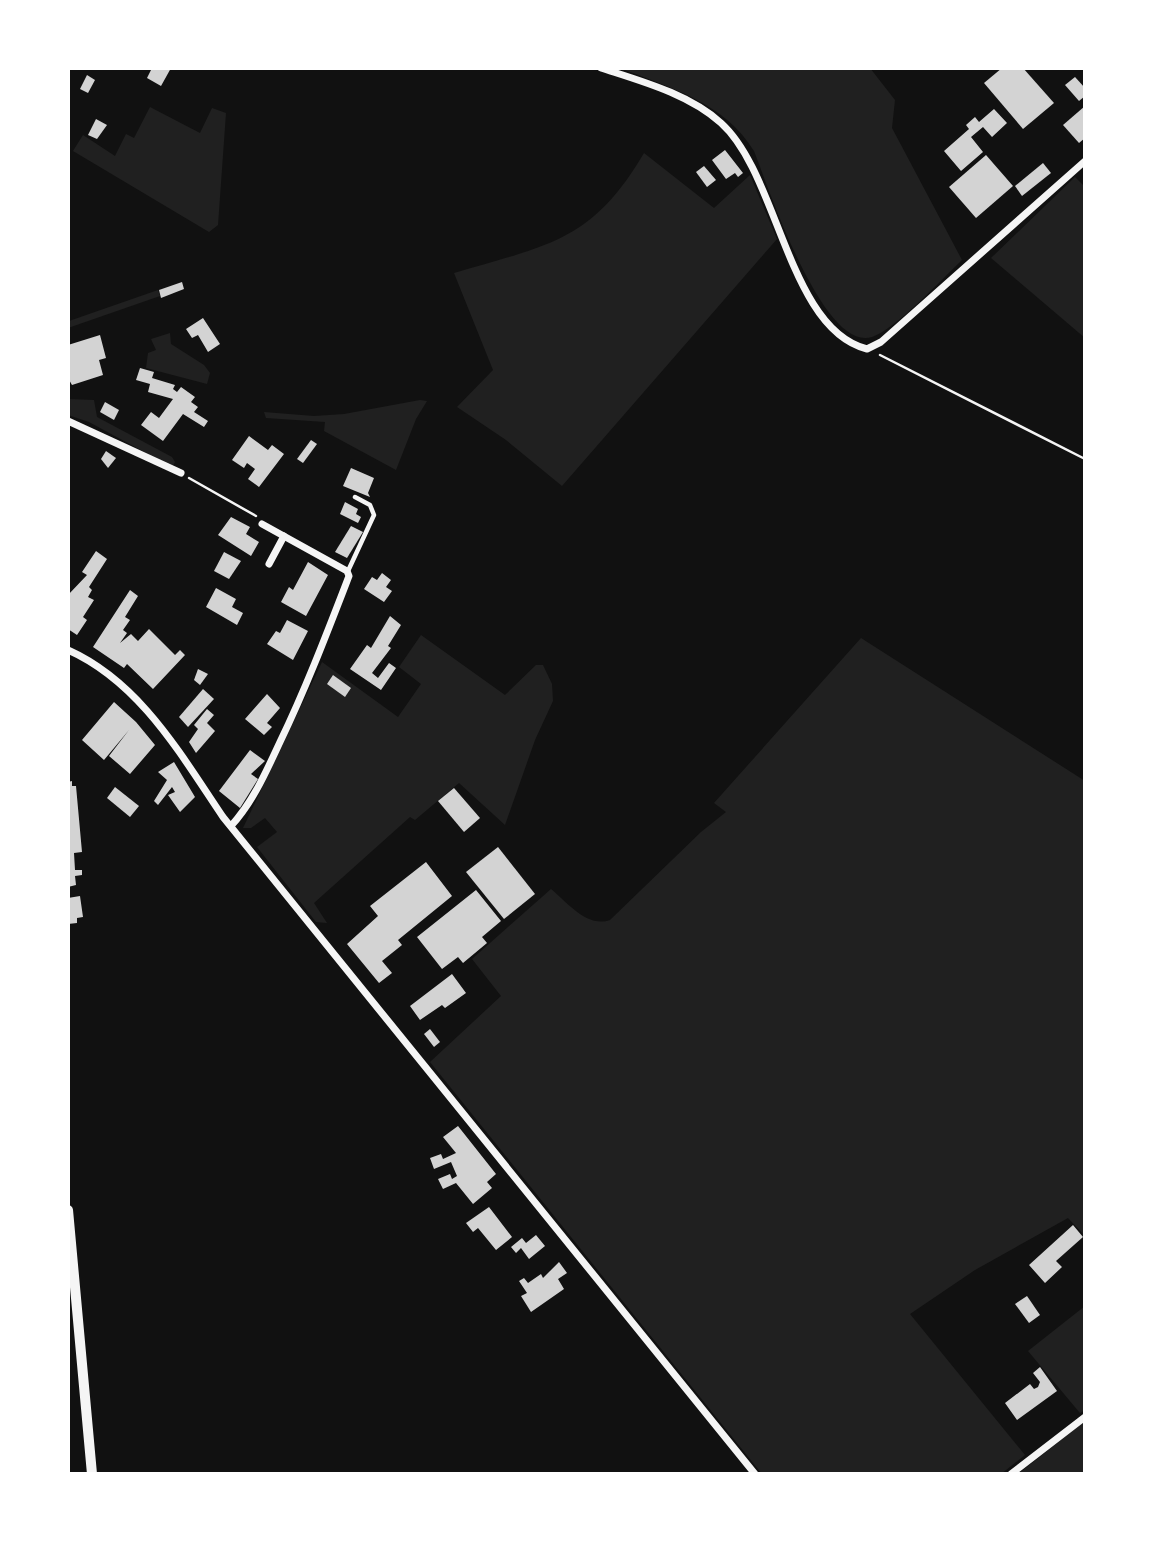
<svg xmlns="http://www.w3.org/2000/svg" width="1153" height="1542" viewBox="0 0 1153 1542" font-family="Poppins,sans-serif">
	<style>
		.green { fill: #202020 }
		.building { fill: #d3d3d3 }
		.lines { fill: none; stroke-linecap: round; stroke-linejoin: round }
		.path { stroke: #f5f5f5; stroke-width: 2.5 }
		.service { stroke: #f5f5f5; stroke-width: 4.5 }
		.minor { stroke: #f5f5f5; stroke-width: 7 }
		.tertiary { stroke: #f5f5f5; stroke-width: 10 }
	</style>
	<rect width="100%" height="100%" fill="#111"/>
	<g class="green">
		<path d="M620,68h250l25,32 -3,28 70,132c-20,19 -66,69 -90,77 -49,16 -104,-151 -118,-186 -29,-48 -83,-63 -134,-83z"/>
		<path d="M150,107l50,26 12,-25 14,5 -8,112 -9,7 -136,-81 10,-16 32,21 11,-22 8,4z"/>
		<path d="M644,153l70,55 36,-33 27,64 -215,247 -56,-46 -49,-33 36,-37 -39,-97c93,-28 137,-30 190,-120z"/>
		<path d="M1075,177l10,10v151l-94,-80z"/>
		<path d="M158,290l2,6 -92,32 1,-7z"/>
		<path d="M170,333l1,11 33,21 6,8 -3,11 -61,-16 2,-15 8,-3 -5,-11z"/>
		<path d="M68,399l26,1 3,17 75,40 3,5 -3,5 -83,-45 -21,-7z"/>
		<path d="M420,400l7,1 -11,18 -20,51 -72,-39 1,-9 -59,-4 -2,-6 50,4 30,-2z"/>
		<path d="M421,635l84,60 31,-30h7l9,19 1,17 -18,39 -30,85 -46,-42 -44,37 -5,-3 -96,86 13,20 -11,-1 -59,-75 20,-15 -12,-14 -14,10h-8l79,-166 76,55 23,-33 -22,-17z"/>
		<path d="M861,638l224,143v455l-17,-18 -93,52 -65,44 115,141 -24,19h-239l-332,-412 71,-66 -29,-37 79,-70c17,14 36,39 59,31l91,-88 25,-20 -12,-9z"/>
		<path d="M1085,1306v104l-5,3 -52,-62z"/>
		<path d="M1085,1421v53h-67z"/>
	</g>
	<g class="building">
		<path d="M147,68h24l-10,18 -14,-8 4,-8z"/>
		<path d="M1002,68h21l31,35 -31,26 -39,-46z"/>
		<path d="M87,75l8,5 -7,13 -8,-4z"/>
		<path d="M1075,77l10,11v8l-6,5 -14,-16z"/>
		<path d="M1085,106v32l-6,5 -16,-18z"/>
		<path d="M994,109l13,14 -15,14 -9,-10 -12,10 12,15 -22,19 -17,-20 25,-22 -3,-4 9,-8 4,5z"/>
		<path d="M96,119l11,6 -10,14 -9,-4z"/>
		<path d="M725,150l18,23 -5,4 -3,-4 -9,6 -14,-19z"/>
		<path d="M986,155l27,31 -37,32 -27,-31z"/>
		<path d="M1043,163l8,10 -29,23 -7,-10z"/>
		<path d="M704,166l12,14 -9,7 -11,-15z"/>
		<path d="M182,282l2,7 -23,9 -2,-8z"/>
		<path d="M203,318l17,26 -12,8 -10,-17 -6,3 -6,-9z"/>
		<path d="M100,335l6,23 -7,2 4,15 -31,10 -4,-7v-33z"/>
		<path d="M140,368l14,4 -2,6 23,7 -2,4 4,3 4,-5 14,10 -4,5 7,5 -4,5 14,9 -4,6 -21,-13 -20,27 -22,-16 10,-13 8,6 14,-19 -25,-7 2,-8 -14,-4z"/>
		<path d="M105,402l14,8 -5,10 -14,-8z"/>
		<path d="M249,436l19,14 4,-5 12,9 -25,33 -11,-8 7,-10 -8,-6 -3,5 -12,-8z"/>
		<path d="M311,440l6,4 -14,19 -6,-4z"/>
		<path d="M106,451l10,7 -8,10 -7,-9z"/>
		<path d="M351,468l23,10 -6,15 2,4 -27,-11z"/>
		<path d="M345,502l13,7 -2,5 5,3 -3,6 -18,-9z"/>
		<path d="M231,517l19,10 -4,7 13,8 -8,14 -33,-21z"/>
		<path d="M351,526l12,6 -16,26 -12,-6z"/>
		<path d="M96,551l11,8 -18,28 3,3 -4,7 6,3 -11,17 4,3 -10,15 -9,-6v-34l19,-20 -5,-3z"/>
		<path d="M224,552l17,9 -12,18 -15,-8z"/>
		<path d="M308,562l20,13 -22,41 -25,-14 8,-15 4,3z"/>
		<path d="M382,573l9,7 -5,7 6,4 -8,11 -20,-13 8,-12 5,3z"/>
		<path d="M216,588l20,11 -4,8 11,6 -6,12 -31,-18z"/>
		<path d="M130,590l8,6 -13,21 5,3 -7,10 4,3 -7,10 11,-9 7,7 11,-12 26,26 5,-5 5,5 -32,34 -26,-25 -3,4 -31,-21z"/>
		<path d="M390,616l11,9 -13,21 3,2 -19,25 6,5 11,-15 7,5 -15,22 -31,-21 17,-24 4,3z"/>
		<path d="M287,620l21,11 -15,29 -26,-16 9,-13 4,2z"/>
		<path d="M198,669l10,5 -8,11 -6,-5z"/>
		<path d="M333,675l18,13 -6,9 -18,-13z"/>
		<path d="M203,689l11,10 -26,28 -9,-10z"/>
		<path d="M267,694l13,14 -13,15 5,4 -8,8 -19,-16z"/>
		<path d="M114,702l22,20 19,23 -25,29 -21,-18 20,-26 -25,30 -22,-20z"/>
		<path d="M207,709l7,6 -7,8 8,8 -19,22 -7,-11 9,-13 -4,-4z"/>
		<path d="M250,750l15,11 -14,13 7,5 -18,29 -21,-17z"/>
		<path d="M174,762l21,35 -15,15 -12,-17 7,-3 -3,-5 -14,18 -4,-4 13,-21 -9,-8z"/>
		<path d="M72,781v5h4l6,66 -8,1 1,17h7v5l-7,1 1,9 -8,2v-105z"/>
		<path d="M115,787l24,19 -9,11 -23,-19z"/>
		<path d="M454,788l26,30 -16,14 -26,-31z"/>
		<path d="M498,847l37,47 -31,25 -38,-47z"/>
		<path d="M426,862l26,34 -54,44 4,5 -20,16 10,12 -13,10 -32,-39 31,-28 -8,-10z"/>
		<path d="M476,890l25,31 -19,16 5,6 -24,20 -5,-6 -16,12 -25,-32z"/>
		<path d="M80,896l3,21 -6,1v5l-9,1v-26z"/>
		<path d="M452,974l14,19 -21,15 -3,-3 -22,15 -10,-14z"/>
		<path d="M430,1029l10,13 -6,5 -10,-13z"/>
		<path d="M458,1126l38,48 -9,8 5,6 -19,16 -17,-21 -13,6 -5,-10 12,-5 2,5 5,-3 -6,-14 -17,7 -4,-11 11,-4 2,5 13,-6 -13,-16z"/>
		<path d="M489,1207l23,30 -16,13 -18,-22 -5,4 -7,-9z"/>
		<path d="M1073,1225l10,12 -27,24 6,6 -17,16 -16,-18z"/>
		<path d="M536,1235l9,11 -16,13 -8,-11 -5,5 -5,-6 11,-9 4,5z"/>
		<path d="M559,1262l8,11 -9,6 6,10 -33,23 -10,-16 6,-3 -8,-12 5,-3 4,5 13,-9 2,4z"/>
		<path d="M1027,1296l13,19 -11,8 -14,-19z"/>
		<path d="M1040,1367l17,24 -40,29 -12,-17 25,-19 4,5 4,-2 2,-5 -7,-9z"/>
	</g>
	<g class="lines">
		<g class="path">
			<path d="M880,355l205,104"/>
			<path d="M189,478l67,38"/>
		</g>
		<path class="service" d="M348,571l26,-56 -4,-10 -15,-8"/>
		<g class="minor">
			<path d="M601,68c40,13 88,26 120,55 58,52 67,206 146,226l14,-7 204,-181"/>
			<path d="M68,421l113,52"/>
			<path d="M269,564l15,-28"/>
			<path d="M68,650c72,32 113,105 155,167l532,657"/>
			<path d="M231,826c22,-24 35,-54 49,-84 26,-54 47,-109 69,-166l-2,-5 -85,-47"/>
			<path d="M1011,1474l74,-57"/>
		</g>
		<path class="tertiary" d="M68,1210l24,264"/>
	</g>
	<rect width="1153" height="1542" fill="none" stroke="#ffffff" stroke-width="140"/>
</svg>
